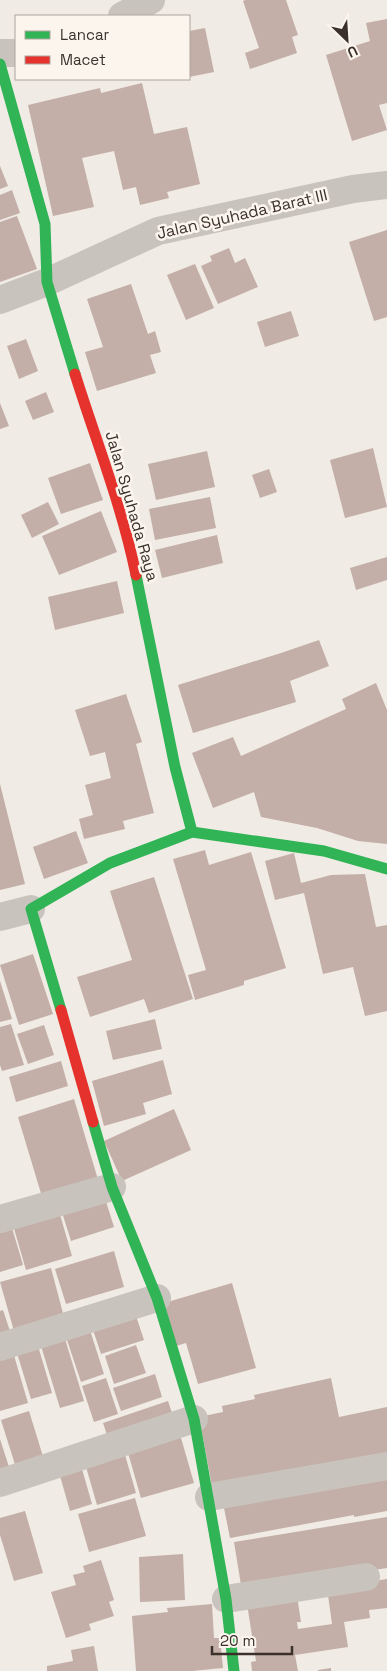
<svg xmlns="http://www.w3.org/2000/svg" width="387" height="1671" viewBox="0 0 387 1671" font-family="'Space Grotesk',sans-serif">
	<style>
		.building { fill: #c3afa7 }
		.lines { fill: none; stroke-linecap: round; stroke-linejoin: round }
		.street { stroke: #c9c3be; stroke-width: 28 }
		.fast { stroke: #30b455; stroke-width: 11 }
		.jam { stroke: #e5322d; stroke-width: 11 }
		.labels { text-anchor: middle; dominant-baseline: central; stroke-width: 5; stroke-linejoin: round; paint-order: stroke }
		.street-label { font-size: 16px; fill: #3b302b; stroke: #fbf5ee }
	</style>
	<rect width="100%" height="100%" fill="#f0ebe5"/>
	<g class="building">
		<path d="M245,0h41l12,35 -6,2 5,16 -47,16 -5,-16 14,-5 -16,-47z"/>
		<path d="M387,19v84l-8,2 8,25 -35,11 -26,-86 44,-14 -4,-18z"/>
		<path d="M205,28l9,44 -25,5v-46z"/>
		<path d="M142,83l12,51 33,-7 13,57 -33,8 2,6 -29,7 -4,-18 -13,3 -9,-39 -32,7 12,49 -41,9 -25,-111 72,-17 1,5z"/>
		<path d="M0,166l8,20 -8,3z"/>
		<path d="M12,190l8,23 -20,7v-25z"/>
		<path d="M17,216l20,53 -37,13v-60z"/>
		<path d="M387,230v87l-13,4 -25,-79z"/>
		<path d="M229,248l6,15 10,-5 13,29 -40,17 -17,-38 11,-5 -2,-5z"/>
		<path d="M195,264l19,44 -28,12 -19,-45z"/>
		<path d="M131,284l17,50 7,-3 6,21 -11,3 6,18 -59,18 -12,-39 18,-5 -16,-48z"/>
		<path d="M291,311l8,25 -34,11 -8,-25z"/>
		<path d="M26,339l12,32 -19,8 -12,-33z"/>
		<path d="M46,392l8,20 -21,8 -8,-19z"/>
		<path d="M0,403l9,23 -9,3z"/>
		<path d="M373,448l14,59 -42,11 -15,-58z"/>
		<path d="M207,451l8,36 -59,13 -8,-36z"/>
		<path d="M90,463l13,37 -42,14 -13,-36z"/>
		<path d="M269,469l8,23 -17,6 -8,-23z"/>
		<path d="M210,497l6,31 -61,12 -6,-31z"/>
		<path d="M48,502l11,22 -27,14 -11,-23z"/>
		<path d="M101,511l16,41 -58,23 -17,-39z"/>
		<path d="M217,535l6,28 -61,15 -7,-28z"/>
		<path d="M387,557v23l-31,10 -6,-22z"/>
		<path d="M117,581l7,32 -69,17 -7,-33z"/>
		<path d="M319,640l10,26 -39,15 6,21 -103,31 -15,-48 103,-32z"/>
		<path d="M376,683l11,27v134l-29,-3 -41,-13 -56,-11 -7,-25 -41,16 -21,-55 41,-16 8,19 105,-47 -4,-10z"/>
		<path d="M126,694l16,48 -6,2 18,69 -31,8 2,8 -41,10 -5,-20 14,-4 -8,-30 26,-7 -6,-26 -15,4 -15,-46z"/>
		<path d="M0,784l25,100 -25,6z"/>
		<path d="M76,831l12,32 -44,16 -11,-32z"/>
		<path d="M205,850l4,15 42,-13 35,116 -42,13v4l-49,15 -7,-25 18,-5 -33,-111z"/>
		<path d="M294,853l7,30 30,-8 34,-1 11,53 11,-2v86l-22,5 -12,-49 -30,7 -19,-81 -29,7 -10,-39z"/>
		<path d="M154,877l39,122 -44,14 -5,-14 -54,18 -13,-40 55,-17 -22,-69z"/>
		<path d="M33,954l20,60 -34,11 -19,-60z"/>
		<path d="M0,981l12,38 -12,3z"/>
		<path d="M155,1019l7,30 -49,11 -7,-29z"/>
		<path d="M11,1024l13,41 -22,6 -2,-6v-38z"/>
		<path d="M44,1025l10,30 -26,9 -11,-30z"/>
		<path d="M163,1060l9,34 -29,9 3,11 -42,12 -12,-45z"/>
		<path d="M61,1061l7,25 -52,16 -7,-25z"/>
		<path d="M74,1099l25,84 -56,17 -25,-83z"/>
		<path d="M174,1109l17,41 -69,31 -18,-40z"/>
		<path d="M103,1192l11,35 -43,14 -11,-35z"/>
		<path d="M59,1211l13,45 -46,14 -13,-45z"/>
		<path d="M10,1221l13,44 -23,7v-48z"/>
		<path d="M114,1251l10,36 -58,17 -11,-35z"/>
		<path d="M51,1268l13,49 -50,14 -14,-49z"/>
		<path d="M232,1283l24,85 -58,16 -12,-41 -10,3 -12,-43z"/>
		<path d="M3,1310l9,27 -12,4v-30z"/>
		<path d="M136,1316l8,24 -43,14 -8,-24z"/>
		<path d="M89,1327l15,47 -23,8 -16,-48z"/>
		<path d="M65,1339l19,62 -24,7 -19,-62z"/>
		<path d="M136,1345l10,28 -32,11 -9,-28z"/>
		<path d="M38,1346l14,47 -21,6 -14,-46z"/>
		<path d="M13,1352l15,51 -28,8v-56z"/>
		<path d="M155,1374l7,23 -41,14 -8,-23z"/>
		<path d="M106,1378l12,36 -24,8 -12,-36z"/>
		<path d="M331,1378l8,39 48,-10v49l-174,35 -14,-74 24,-5 -1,-6 33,-7 -1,-4z"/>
		<path d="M168,1401l6,18 -65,22 -6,-18z"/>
		<path d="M29,1411l16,52 -28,8 -16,-51z"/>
		<path d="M179,1431l15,52 -53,15 -15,-52z"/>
		<path d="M0,1439l10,31 -10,3z"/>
		<path d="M123,1448l13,45 -39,12 -13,-45z"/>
		<path d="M82,1469l10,35 -22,7 -10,-35z"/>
		<path d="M387,1473v38l-33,6v-2l-124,23 -7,-35z"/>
		<path d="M135,1498l11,38 -57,16 -11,-38z"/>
		<path d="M25,1511l18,62 -29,8 -14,-46v-17z"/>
		<path d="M387,1517v51l-145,23 -8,-49z"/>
		<path d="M183,1554l2,46 -45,2 -1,-45z"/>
		<path d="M101,1560l13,40 -5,2 5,14 -25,8 2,6 -25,8 -15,-46 25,-7 -3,-10 12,-3 -2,-6z"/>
		<path d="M387,1579v29l-18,2 1,8 -26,4 4,25 -53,8 3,16h-46l-1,-9 5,-1 -9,-57 50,-8 4,26h-4l1,7 34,-5 -5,-36z"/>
		<path d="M212,1604l2,34h6l3,30 -31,3h-56l-4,-55 36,-4 -1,-4z"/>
		<path d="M94,1646l4,25h-51v-5l26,-5 -2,-11z"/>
		<path d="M331,1668v3h-13v-1z"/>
	</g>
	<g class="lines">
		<g class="street">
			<path d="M122,16l29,-16"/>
			<path d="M0,53h16"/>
			<path d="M0,300l47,-18 111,-51 195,-42 34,-4"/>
			<path d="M0,917l31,-8"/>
			<path d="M0,1219l112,-32"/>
			<path d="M0,1347l157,-49"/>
			<path d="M0,1483l194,-64"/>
			<path d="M209,1497l178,-31"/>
			<path d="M226,1599l140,-22"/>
		</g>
		<g class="fast">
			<path d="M0,64l45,160 2,58 28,92"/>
			<path d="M136,575l39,192 17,65"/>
			<path d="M61,1010l-30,-101 79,-46 82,-31 132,19 63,18"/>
			<path d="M93,1122l19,65 45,111 37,121 32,180 8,72"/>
		</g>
		<g class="jam">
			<path d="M75,374c21,67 47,132 61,201"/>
			<path d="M61,1010l32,112"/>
		</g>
	</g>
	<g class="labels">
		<g class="street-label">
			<text transform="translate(242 214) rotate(-13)">Jalan Syuhada Barat III</text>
			<text transform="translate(132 506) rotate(74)">Jalan Syuhada Raya</text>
		</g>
	</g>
	<rect x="15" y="15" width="175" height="65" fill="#fbf5ee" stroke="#aea6a0"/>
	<rect x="25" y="31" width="25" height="8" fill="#30b455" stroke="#aea6a0"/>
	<text x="60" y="40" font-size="15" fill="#3b302b">Lancar</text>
	<rect x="25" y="56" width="25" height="8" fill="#e5322d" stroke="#aea6a0"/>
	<text x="60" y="65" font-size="15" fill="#3b302b">Macet</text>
	<g transform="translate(347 40) rotate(155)" stroke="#fbf5ee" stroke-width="4" paint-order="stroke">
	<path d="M0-4L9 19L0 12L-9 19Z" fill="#3b302b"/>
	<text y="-8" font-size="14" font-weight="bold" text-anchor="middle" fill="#3b302b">U</text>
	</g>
	<path d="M212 1646v8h80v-8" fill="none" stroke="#3b302b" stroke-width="2.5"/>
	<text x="220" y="1646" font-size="15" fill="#3b302b" stroke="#fbf5ee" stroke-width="4" paint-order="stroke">20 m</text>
</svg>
